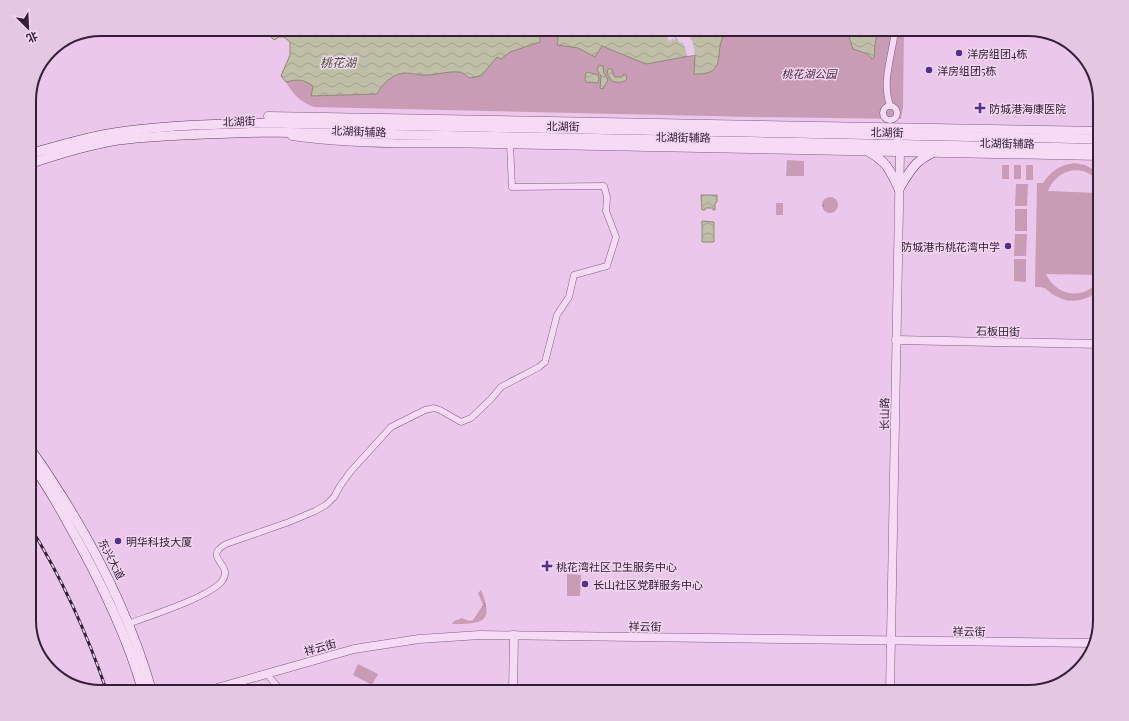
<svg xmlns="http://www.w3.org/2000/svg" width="1129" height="721" viewBox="0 0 1129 721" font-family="'Playfair Display','Noto Sans SC',serif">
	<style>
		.grass { fill: url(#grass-tufts) }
		.green { fill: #c99cb5 }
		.water { fill: url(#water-waves); stroke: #8b8d6f }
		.pier { fill: #ebc7eb }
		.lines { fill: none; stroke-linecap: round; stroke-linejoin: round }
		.minor-casing { stroke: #805e86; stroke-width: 7 }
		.tertiary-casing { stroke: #805e86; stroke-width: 9 }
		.secondary-casing { stroke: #614168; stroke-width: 10 }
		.minor { stroke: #f6daf6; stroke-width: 6 }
		.tertiary { stroke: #f6daf6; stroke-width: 8 }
		.secondary { stroke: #f6daf6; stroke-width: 9 }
		.rail-casing { stroke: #332037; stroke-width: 3 }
		.rail { stroke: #f3d6f2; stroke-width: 1.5; stroke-dasharray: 4.5; stroke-linecap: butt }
		.poi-dot { fill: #4f3290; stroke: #f3d6f2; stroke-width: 1.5 }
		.labels { text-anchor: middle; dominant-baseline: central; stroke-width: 3; stroke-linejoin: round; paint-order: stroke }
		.poi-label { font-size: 11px; fill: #332037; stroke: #f3d6f2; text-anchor: start }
		.park-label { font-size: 11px; font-style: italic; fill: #52293b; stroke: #f3d6f2 }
		.street-label { font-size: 11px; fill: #332037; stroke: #f3d6f2 }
		.water-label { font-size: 12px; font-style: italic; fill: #4c5631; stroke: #f3d6f2 }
		.rim { fill: none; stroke: #332037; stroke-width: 2 }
	</style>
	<defs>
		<pattern id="grass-tufts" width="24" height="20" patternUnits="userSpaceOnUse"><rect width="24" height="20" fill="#c99cb5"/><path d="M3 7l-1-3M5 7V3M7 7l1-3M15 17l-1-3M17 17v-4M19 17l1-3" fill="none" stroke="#a47f94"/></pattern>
		<pattern id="water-waves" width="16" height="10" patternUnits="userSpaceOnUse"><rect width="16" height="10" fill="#bfbfa8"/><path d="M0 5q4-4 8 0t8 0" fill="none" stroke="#a5a491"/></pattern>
	</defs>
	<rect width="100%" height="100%" fill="#ebc7eb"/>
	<g class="grass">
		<circle cx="830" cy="205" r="8"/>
		<path d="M481,590c14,33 1,34 -29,34l2,-3 8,-3 7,3 4,-1 10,-15 -5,-12z"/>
	</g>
	<g class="green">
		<path d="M269,29h635l-1,78 -2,12 -148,-2 -439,-10c-20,-8 -21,-16 -33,-31l9,-21v-13l-6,-5h-5l-5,3 -4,-4z"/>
		<path d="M787,160l17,1v15h-18z"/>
		<path d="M1074,163l11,2 15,8v11c-15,-22 -43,-16 -52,7l52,2v82l-54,-1c11,24 42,27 54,3v13c-13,11 -31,15 -46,5 -10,-6 -6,-8 -19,-8l2,-104h6c8,-12 17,-18 31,-20z"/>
		<rect x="1002" y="165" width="7" height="14"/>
		<rect x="1014" y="165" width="7" height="14"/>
		<rect x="1026" y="165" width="7" height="15"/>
		<path d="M1016,184h12l-1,22h-12z"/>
		<rect x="776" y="203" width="7" height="12"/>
		<rect x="1015" y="209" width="12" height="22"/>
		<path d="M1015,234h12l-1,22h-12z"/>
		<path d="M1014,259h12v23l-12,-1z"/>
		<path d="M567,574l14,1 -1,21h-13z"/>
		<path d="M358,664l20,10 -6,11 -19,-10z"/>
	</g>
	<g class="water">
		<path d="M269,29h278v2l-6,4 -6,-5 -2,4 7,3v5l-30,10 -9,7 -4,-2 -16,19 -12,2c-3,-3 -6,-6 -11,-6 -12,-1 -24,4 -37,3 -8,-1 -14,-3 -22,-1 -10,4 -17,10 -22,20l-66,2 2,-9c-8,-8 -16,-8 -27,-5l-5,-6 9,-21v-13l-6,-5h-5l-5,3 -4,-4z"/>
		<path d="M549,29h180c-20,17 4,47 -35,45l1,-19 -49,9 -44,-18 -7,11 -17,-9 -21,-3 1,-6 -1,-3 7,-3 -3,-4 -6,5 -5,-3z"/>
		<path d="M848,29h30l-3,16 -1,13 -2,1 -4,-5 -15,-5 -5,-15z"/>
		<path d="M599,65l4,1 1,7 4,7 -5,9 -3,-1 1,-12 -4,-6z"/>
		<path d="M608,69h4l1,5 2,3h7l2,-3 2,1 1,4c-3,4 -10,4 -15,2l-5,-7z"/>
		<path d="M587,72l11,3 1,4 -1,4 -12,-1 -1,-3 1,-6z"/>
		<path d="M701,195h16v7l-2,1v7h-2v-2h-8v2h-3z"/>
		<path d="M702,221l12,1v20h-12z"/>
	</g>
	<path class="pier" d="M672,29h16l2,4v-2h3v-2l2,2v-2h7l1,2 -3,-1 1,2 -3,-1v3l-2,-2 -1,3 -1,-2 -1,3 -2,-1 1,2 -2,1 3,5 2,12 -8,1 -2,-9 -3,-5 -2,1 -4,-7 -2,1 1,2 -1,1 -2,-2v3l-2,-2v3l-1,-2 -1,1 -1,-5 2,2v-3l3,1 -1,-2 1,-1 1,2 2,-1z"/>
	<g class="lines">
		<defs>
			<g id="minor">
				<path d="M890,105c-9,-24 3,-51 5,-76"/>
				<circle cx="890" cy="113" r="7"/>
				<path d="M128,624c21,-8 82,-27 94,-43 13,-17 -21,-23 4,-37l63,-22 26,-11 11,-6 8,-8 6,-11 11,-15 40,-44 34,-17 9,-2 6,2 21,12 10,-4 20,-19 10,-12 38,-20 6,-5 12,-47 12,-18 5,-22 33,-9 9,-29 -10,-26 1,-14 -3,-11 -92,1 -2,-43"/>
				<path d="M267,674l15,18"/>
			</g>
			<g id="tertiary">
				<path d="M268,116l832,15"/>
				<path d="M292,136c50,7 100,8 150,7l658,13"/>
				<path d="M896,340l204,4"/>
				<path d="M203,692l151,-43 65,-10 61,-4 613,8"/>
				<path d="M513,692l1,-57"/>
				<path d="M890,692l10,-540 -2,-16"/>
			</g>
			<g id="secondary">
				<path d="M869,152c18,10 21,18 30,37"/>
				<path d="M29,154c32,-9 64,-19 98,-23 45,-6 91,-7 137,-8l836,16"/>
				<path d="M29,164c29,-10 59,-19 89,-24 49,-6 98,-6 147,-8l820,16h15"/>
				<path d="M899,189c14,-24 19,-32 46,-41"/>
				<path d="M29,447c53,75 98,157 123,245"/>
				<path d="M29,460c15,21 28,43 40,65 30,53 58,109 74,167"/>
			</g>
		</defs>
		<use href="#minor" class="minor-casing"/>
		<use href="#tertiary" class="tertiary-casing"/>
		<use href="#secondary" class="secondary-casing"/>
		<use href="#minor" class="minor"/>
		<use href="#tertiary" class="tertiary"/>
		<use href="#secondary" class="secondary"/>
		<defs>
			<path id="rail" d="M29,525c33,53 58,108 78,167"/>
		</defs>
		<use href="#rail" class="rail-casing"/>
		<use href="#rail" class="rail"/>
	</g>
	<g class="poi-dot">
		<circle cx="959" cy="53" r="4"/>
		<circle cx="929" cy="70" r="4"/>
		<path d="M978 102h4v4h4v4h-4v4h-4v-4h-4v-4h4z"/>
		<circle cx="1008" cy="246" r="4"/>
		<circle cx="118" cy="541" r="4"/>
		<path d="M545 560h4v4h4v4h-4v4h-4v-4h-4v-4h4z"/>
		<circle cx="585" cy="584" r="4"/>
	</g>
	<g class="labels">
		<g class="poi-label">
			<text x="967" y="53">洋房组团4栋</text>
			<text x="937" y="70">洋房组团5栋</text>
			<text x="989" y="108">防城港海康医院</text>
			<text x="1000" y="246" text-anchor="end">防城港市桃花湾中学</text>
			<text x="126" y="541">明华科技大厦</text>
			<text x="556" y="566">桃花湾社区卫生服务中心</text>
			<text x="593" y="584">长山社区党群服务中心</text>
		</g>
		<g class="park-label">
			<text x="809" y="73">桃花湖公园</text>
		</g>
		<g class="street-label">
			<text transform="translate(239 121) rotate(-2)">北湖街</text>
			<text transform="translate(563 126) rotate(1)">北湖街</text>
			<text transform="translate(359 131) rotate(2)">北湖街辅路</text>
			<text transform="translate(887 132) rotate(1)">北湖街</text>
			<text transform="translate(683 137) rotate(1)">北湖街辅路</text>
			<text transform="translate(1007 143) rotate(1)">北湖街辅路</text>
			<text transform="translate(998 331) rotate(1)">石板田街</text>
			<text transform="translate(884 414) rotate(-89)">长山路</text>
			<text transform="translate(112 559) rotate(63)">东兴大道</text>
			<text transform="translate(645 626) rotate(1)">祥云街</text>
			<text transform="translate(969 631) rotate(1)">祥云街</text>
			<text transform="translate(320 647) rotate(-16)">祥云街</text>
		</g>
		<g class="water-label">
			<text x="338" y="62">桃花湖</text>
		</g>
	</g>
	<path d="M0 0H1129V721H0ZM101 36H1028A65 65 0 0 1 1093 101V620A65 65 0 0 1 1028 685H101A65 65 0 0 1 36 620V101A65 65 0 0 1 101 36Z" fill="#e4c7e3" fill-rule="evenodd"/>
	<path class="rim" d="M101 36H1028A65 65 0 0 1 1093 101V620A65 65 0 0 1 1028 685H101A65 65 0 0 1 36 620V101A65 65 0 0 1 101 36Z"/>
	<g transform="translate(28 28) rotate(156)" stroke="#f3d6f2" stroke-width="3" paint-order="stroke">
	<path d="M0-3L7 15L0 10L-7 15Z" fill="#332037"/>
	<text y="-6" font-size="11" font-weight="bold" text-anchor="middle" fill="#332037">北</text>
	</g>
</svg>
